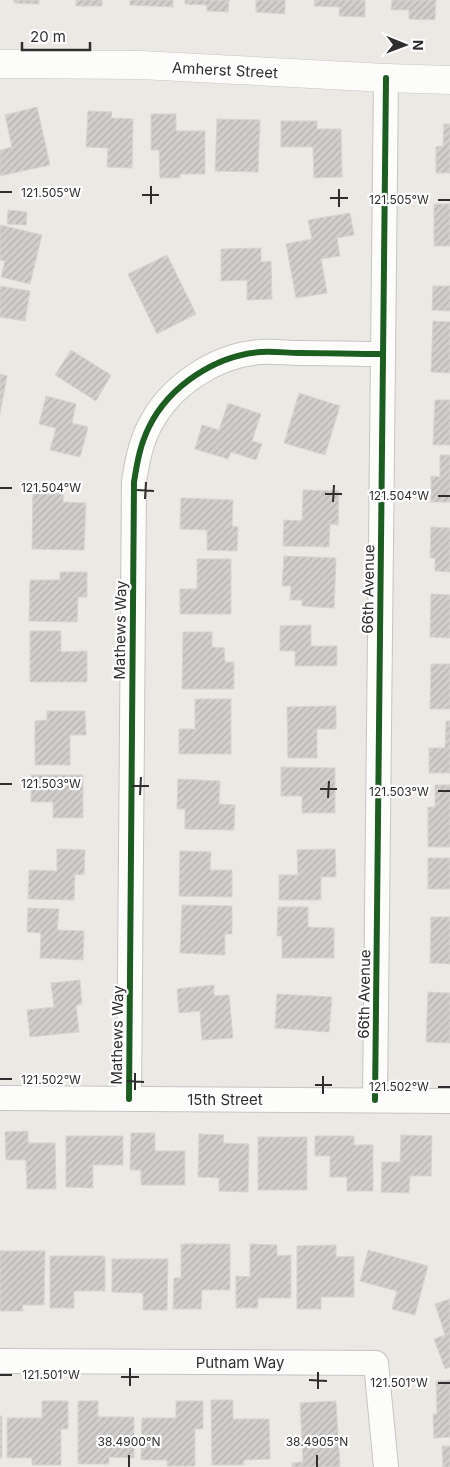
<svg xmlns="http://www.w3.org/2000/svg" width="450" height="1467" viewBox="0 0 450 1467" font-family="Inter,sans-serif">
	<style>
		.building { fill: url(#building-hatch); stroke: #d7d4d0 }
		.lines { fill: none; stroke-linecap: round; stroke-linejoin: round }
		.street-casing { stroke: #c5c4c5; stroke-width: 26 }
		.secondary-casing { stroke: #c5c4c5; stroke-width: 29 }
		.street { stroke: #fcfcfb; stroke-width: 24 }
		.secondary { stroke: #fcfcfb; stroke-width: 28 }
		.cycleway-casing { stroke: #fff; stroke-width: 9 }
		.cycleway { stroke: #1b5e20; stroke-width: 6 }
		.ticks { fill: none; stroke: #2e2e2e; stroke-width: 2 }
		.labels { text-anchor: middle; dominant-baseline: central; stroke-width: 4.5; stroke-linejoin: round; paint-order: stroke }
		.street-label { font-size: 15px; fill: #2e2e2e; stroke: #fff }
		.ticks-label { font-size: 12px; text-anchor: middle; fill: #2e2e2e; stroke: #fff; stroke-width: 4.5; stroke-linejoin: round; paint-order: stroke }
	</style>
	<defs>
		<pattern id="building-hatch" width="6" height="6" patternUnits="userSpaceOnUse" patternTransform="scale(1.25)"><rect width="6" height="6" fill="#d1cecb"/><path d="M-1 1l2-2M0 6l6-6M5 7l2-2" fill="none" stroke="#b4b1af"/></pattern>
	</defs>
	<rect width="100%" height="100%" fill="#ece8e4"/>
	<g class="building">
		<path d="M14,0h25v4l-25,-1z"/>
		<rect x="76" y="0" width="26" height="6"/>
		<path d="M130,0h43v7l-43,-2z"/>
		<path d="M185,0h44l-1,12 -21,-1v-6l-22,-1z"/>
		<path d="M256,0h29v14l-29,-2z"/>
		<path d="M315,0h50v17l-26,-1 1,-9 -26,-1z"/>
		<path d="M392,0h44l-1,20 -26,-1v-9h-18z"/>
		<path d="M37,107l13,58 -50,11v-26l12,-3 -7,-32z"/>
		<path d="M88,111l24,1 -1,6 22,1 -1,49 -25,-1 1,-19 -22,-1z"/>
		<path d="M151,114h25v17h29v43h-25v4h-20l-1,-28h-8z"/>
		<path d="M217,119l43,1 -2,52 -43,-1z"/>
		<path d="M281,121h36v8h24l1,48 -28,1 -1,-31h-32z"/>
		<path d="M444,124h6v49h-14v-26l7,-1z"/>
		<rect x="434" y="204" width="16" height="42"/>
		<path d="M8,210l19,2 -1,13 -19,-1z"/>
		<path d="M350,213l4,22 -17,3 3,18 -19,3 6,34 -31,5 -10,-54 26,-5 -4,-19z"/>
		<path d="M0,225l42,10 -12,49 -29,-7 4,-16 -5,-1z"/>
		<path d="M261,248v14l10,-1 1,38 -25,1v-20l-26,1v-32z"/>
		<path d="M167,255l29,59 -39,20 -29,-60z"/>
		<path d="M0,286l30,5 -5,30 -25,-4z"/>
		<path d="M433,286h17v25l-18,-1z"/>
		<path d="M433,321l17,1v51l-19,-1z"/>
		<path d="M71,350l40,25 -15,26 -41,-26z"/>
		<path d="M0,374l7,2 -7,38z"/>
		<path d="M299,393l41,13 -15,49 -41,-12z"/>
		<path d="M46,396l30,8 -4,19 16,4 -8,30 -30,-7 6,-22 -17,-4z"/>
		<path d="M435,400h15v45h-17z"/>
		<path d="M228,403l33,11 -9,27 10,3 -6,16 -25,-8 -3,7 -33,-10 7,-24 17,5z"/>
		<path d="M440,455h10v47h-19v-26l9,1z"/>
		<path d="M33,487l31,1 -1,14 23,1 -2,47 -52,-1z"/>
		<path d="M303,490l36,1 -1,34 -8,-1 -1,23 -46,-1 1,-26 18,1z"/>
		<path d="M181,498l52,2 -1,26 6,1 -1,24 -30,-1v-20l-27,-1z"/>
		<path d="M431,527l19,1v44l-15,-1v-13h-5z"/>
		<path d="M284,556l52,2 -2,50 -32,-2v-6h-12l1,-14h-9z"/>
		<path d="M197,559h34v55h-51v-25h17z"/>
		<path d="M60,572h27v25h-9l-1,25 -48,-1 1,-41h30z"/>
		<path d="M431,594l19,1v43l-20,-1z"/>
		<path d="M311,625v21h26v20h-42v-15h-15v-25z"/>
		<path d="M30,631h31v21l26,-1v31h-57z"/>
		<path d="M183,632h29v15l12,1 1,14h9v27h-52z"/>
		<path d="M431,664h19v45h-20z"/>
		<path d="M195,699h36v55h-52v-25h16z"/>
		<path d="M336,706v23h-19v29h-29l-1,-51z"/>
		<path d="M47,711h38l1,24h-16v30h-35v-44l12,-1z"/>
		<path d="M446,721h4v52h-21v-25h16z"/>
		<path d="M281,767l54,1v45h-33v-17h-21z"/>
		<path d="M31,775h52v43h-30v-16h-22z"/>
		<path d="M178,779l42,2 -1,23 16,1 -1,25 -49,-1v-20h-8z"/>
		<path d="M435,785h15v62h-22v-40h7z"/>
		<path d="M57,849l28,1 -1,25 -9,-1 -1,26 -46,-1 1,-29 28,1z"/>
		<path d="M335,849l1,28h-15v23h-42v-25h19l-1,-25z"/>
		<path d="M180,851l31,1 -1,18h22v27l-53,-1z"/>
		<rect x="428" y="858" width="22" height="31"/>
		<path d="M182,905l50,1v28h-7v21l-45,-2z"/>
		<path d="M278,907h30v20l26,1v30h-52v-22h-5z"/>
		<path d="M28,908l31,1 -2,21 27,1 -1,29 -43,-2 1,-25 -14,-1z"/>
		<path d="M431,917h19v47l-20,-1z"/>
		<path d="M80,980l2,24 -6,1 3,27 -49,5 -3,-27 27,-3 -3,-24z"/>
		<path d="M214,985v11l15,-1 4,43 -31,2 -2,-29 -21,2 -2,-24z"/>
		<path d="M428,992l22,1v50l-24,-1z"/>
		<path d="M277,994l55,3 -3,35 -54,-4z"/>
		<path d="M28,1131v12h27l1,46h-29l-1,-29h-20l-1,-28z"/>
		<path d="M131,1133h24v18h30v34h-44v-15h-11z"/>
		<path d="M199,1134l25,1 -1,8 26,1 -1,48 -29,-1v-13l-21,-1z"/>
		<path d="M401,1135l31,1 -1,40h-21l-1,17 -28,-1 1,-30h18z"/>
		<path d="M66,1136h57v29h-30v23l-27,-1z"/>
		<path d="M315,1136h39v9h19v46h-26v-14h-17v-21h-15z"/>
		<rect x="258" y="1137" width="49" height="53"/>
		<path d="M181,1244h49v46h-28l-1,19h-28l1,-31h7z"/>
		<path d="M250,1244l27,1v11l14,-1v43h-33v10h-22v-32l14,1z"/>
		<path d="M336,1245v12l18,-1v41h-33v12h-24v-63z"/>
		<path d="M368,1250l60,16 -13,49 -23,-6 5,-18 -37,-10z"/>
		<path d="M0,1251h45l-1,54h-22l1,6h-23z"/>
		<path d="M50,1256h55v35h-31v17h-24z"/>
		<path d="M112,1259h56l-1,51h-24v-17l-31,-1z"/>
		<path d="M450,1299v68l-5,2 -11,-30 11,-4 -10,-31z"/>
		<path d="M450,1380v57l-16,1 -1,-24h4l-1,-33z"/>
		<path d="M211,1400h22v19h36l1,40 -26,1v5h-32z"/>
		<path d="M42,1401h26v28h-7v36h-29v-7h-25v-40h35z"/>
		<path d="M78,1401h20v16h36v41l-25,-1v7h-31z"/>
		<path d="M176,1401h27v28h-8v37h-28v-6h-26l1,-42h34z"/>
		<path d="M336,1401l4,66h-48v-4l11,-1 -3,-59z"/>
		<rect x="0" y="1416" width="2" height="42"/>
		<path d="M442,1446h8v21h-7z"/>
	</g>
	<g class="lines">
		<defs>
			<g id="street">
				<path d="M0,1098l450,3"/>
				<path d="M129,1099l5,-617c3,-19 6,-37 15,-55 20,-41 67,-72 112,-75 13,-1 26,1 38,1 28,0 56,1 84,1"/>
				<path d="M375,1100l11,-1022"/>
				<path d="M0,1361l376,2 10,104"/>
			</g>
			<path id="secondary" d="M0,64l141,1 245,13 64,2"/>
		</defs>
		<use href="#street" class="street-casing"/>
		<use href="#secondary" class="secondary-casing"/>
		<use href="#street" class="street"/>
		<use href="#secondary" class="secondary"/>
		<defs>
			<g id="cycleway">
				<path d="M129,1099l5,-617c3,-19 6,-37 15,-55 20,-41 67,-72 112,-75 13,-1 26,1 38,1 28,0 56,1 84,1"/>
				<path d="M375,1100l11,-1022"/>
			</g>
		</defs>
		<use href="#cycleway" class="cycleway-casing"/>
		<use href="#cycleway" class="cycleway"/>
	</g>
	<path class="ticks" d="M0,192h12M142,195h17M330,198h18M438,200h12M151,204v-18M339,207v-18M0,488h12M137,490l17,1M325,494h17M438,496h12M145,499l1,-17M333,502l1,-17M0,784h12M132,786h17M320,789h17M438,791h12M140,795l1,-18M328,798l1,-17M0,1079h12M127,1081l17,1M315,1085h17M438,1087h12M135,1090v-17M323,1094v-18M0,1375h12M121,1377h18M309,1380l18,1M438,1383h12M130,1386v-18M318,1389v-17M129,1467v-12M317,1467v-12"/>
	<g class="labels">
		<g class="street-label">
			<text transform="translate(225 70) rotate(3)">Amherst Street</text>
			<text transform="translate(368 589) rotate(-89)">66th Avenue</text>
			<text transform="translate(120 630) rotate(-89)">Mathews Way</text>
			<text transform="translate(364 994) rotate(-89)">66th Avenue</text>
			<text transform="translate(117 1035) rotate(-89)">Mathews Way</text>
			<text x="225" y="1099">15th Street</text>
			<text x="240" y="1362">Putnam Way</text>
		</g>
	</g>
	<g class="ticks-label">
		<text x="51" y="197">121.505°W</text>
		<text x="399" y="204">121.505°W</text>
		<text x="51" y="492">121.504°W</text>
		<text x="399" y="500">121.504°W</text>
		<text x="51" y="788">121.503°W</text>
		<text x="399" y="796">121.503°W</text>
		<text x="51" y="1084">121.502°W</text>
		<text x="399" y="1091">121.502°W</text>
		<text x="51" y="1379">121.501°W</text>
		<text x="399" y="1387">121.501°W</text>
		<text x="129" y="1446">38.4900°N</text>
		<text x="317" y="1446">38.4905°N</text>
	</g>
	<g transform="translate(405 45) rotate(91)" stroke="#ffffff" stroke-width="4" paint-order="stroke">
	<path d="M0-4L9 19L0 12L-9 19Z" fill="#2e2e2e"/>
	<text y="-8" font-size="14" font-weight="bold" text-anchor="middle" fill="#2e2e2e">N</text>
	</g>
	<path d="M22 42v8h68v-8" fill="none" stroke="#2e2e2e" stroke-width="2.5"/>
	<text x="30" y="42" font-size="15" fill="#2e2e2e" stroke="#ffffff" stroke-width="4" paint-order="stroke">20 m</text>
</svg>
